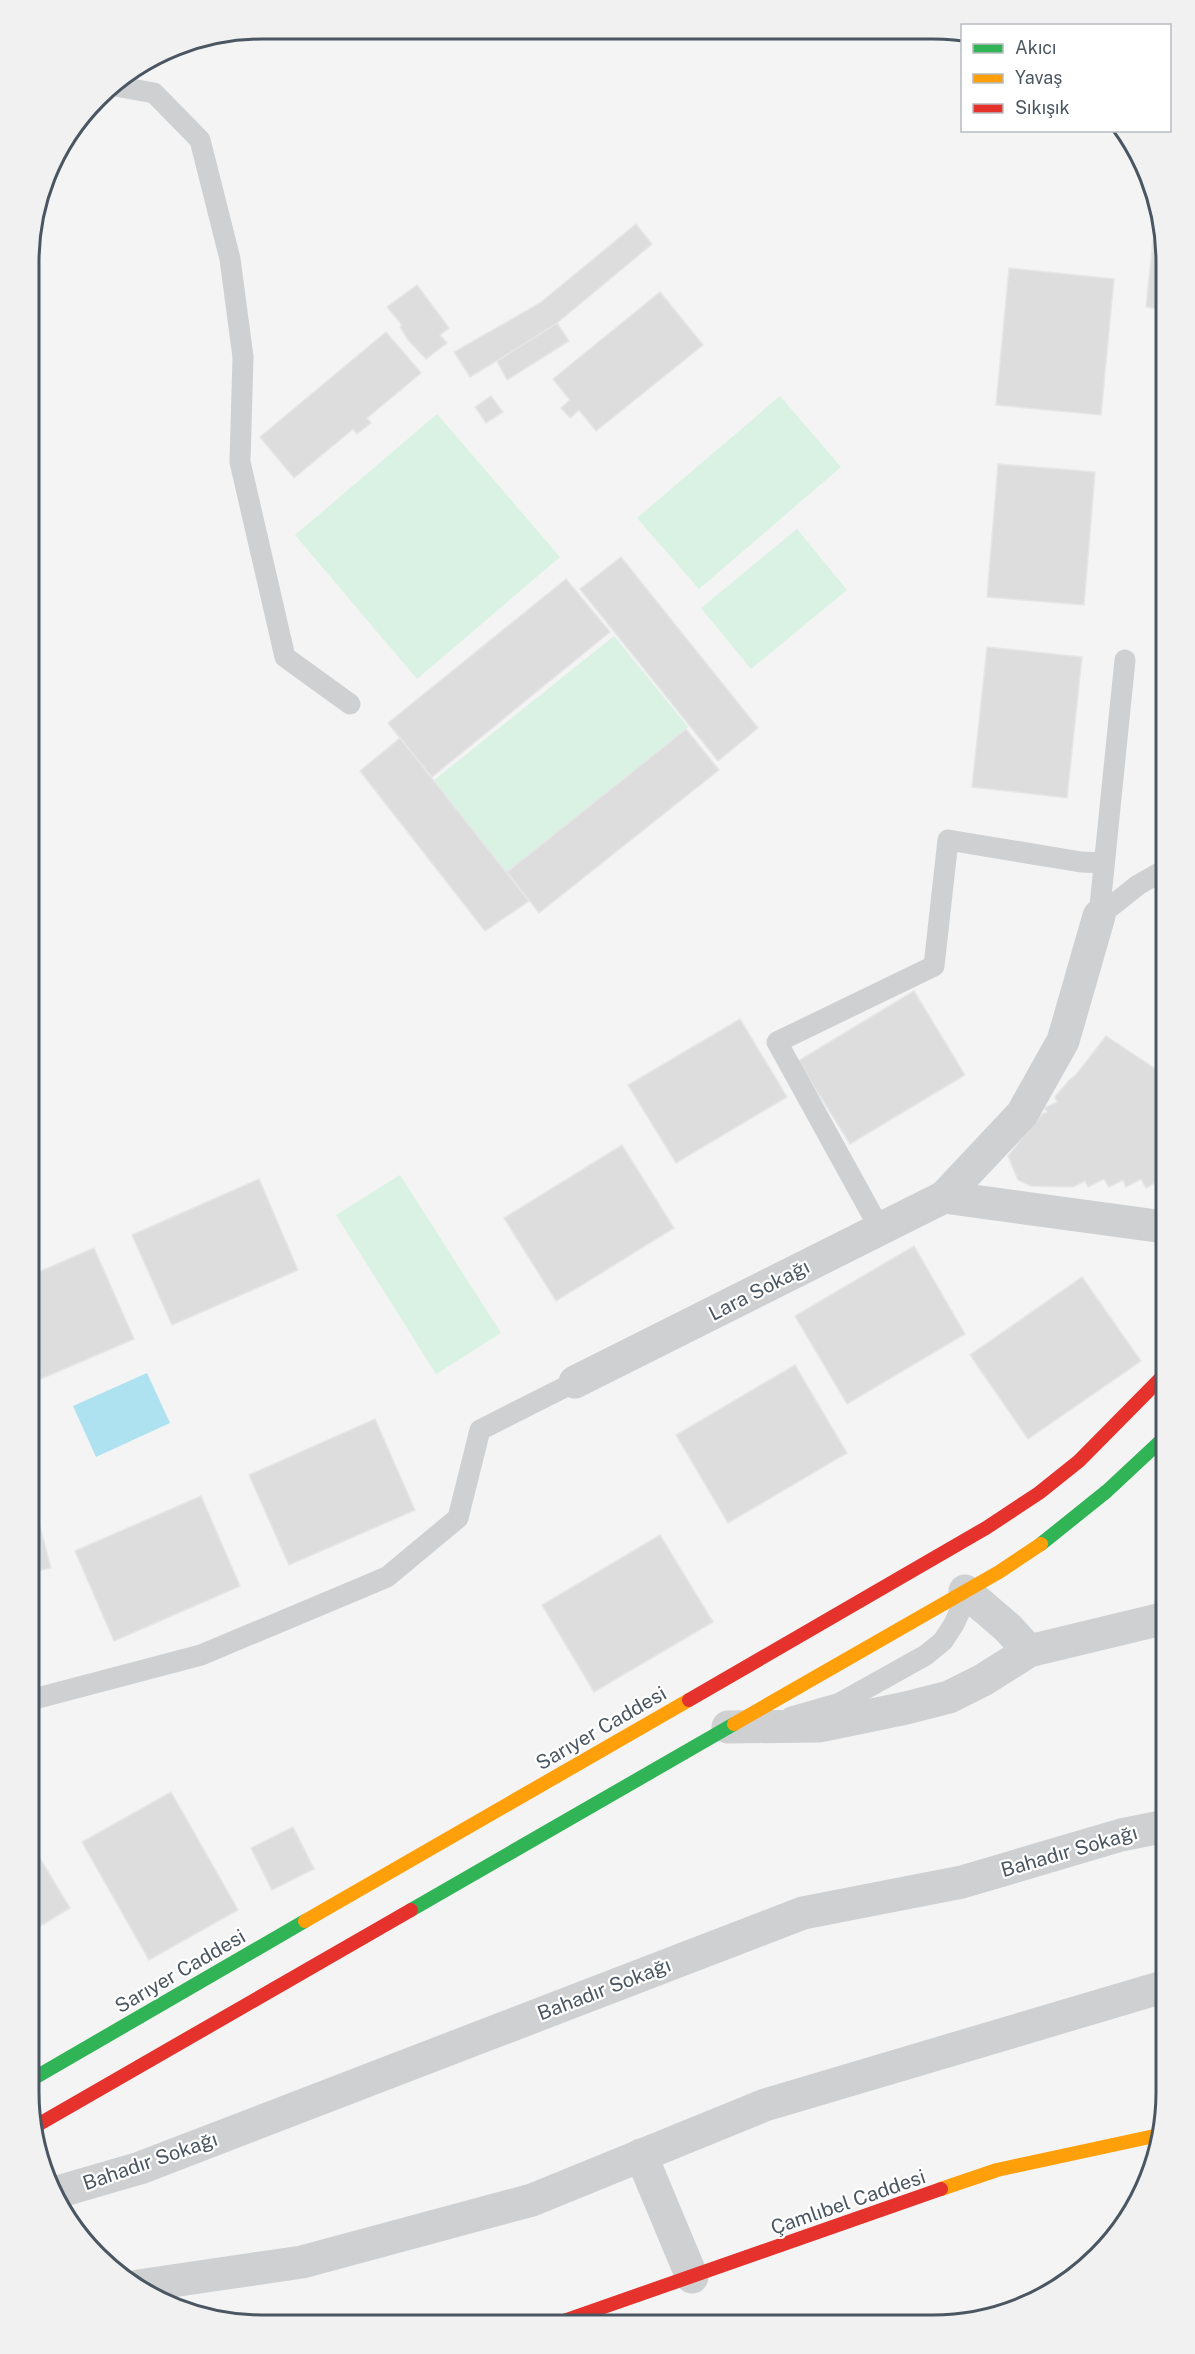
<svg xmlns="http://www.w3.org/2000/svg" width="1195" height="2354" viewBox="0 0 1195 2354" font-family="'Public Sans',sans-serif">
	<style>
		.green { fill: #d9f2e3 }
		.water { fill: #aee2f0 }
		.building { fill: #ddddde; stroke: #e5e6e7; stroke-width: 1.5 }
		.lines { fill: none; stroke-linecap: round; stroke-linejoin: round }
		.lane { stroke: #ced0d2; stroke-width: 21 }
		.street { stroke: #ced0d2; stroke-width: 33 }
		.fast { stroke: #30b455; stroke-width: 14 }
		.slow { stroke: #ff9f0a; stroke-width: 14 }
		.jam { stroke: #e5322d; stroke-width: 14 }
		.labels { text-anchor: middle; dominant-baseline: central; stroke-width: 4.5; stroke-linejoin: round; paint-order: stroke }
		.street-label { font-size: 20px; fill: #4a5661; stroke: #fff }
		.rim { fill: none; stroke: #4a5661; stroke-width: 3 }
	</style>
	<rect width="100%" height="100%" fill="#f4f4f4"/>
	<g class="green">
		<path d="M780,396l61,71 -142,122 -62,-71z"/>
		<path d="M437,414l123,143 -143,122 -122,-144z"/>
		<path d="M797,529l50,61 -96,79 -50,-61z"/>
		<path d="M614,636l74,91 -181,146 -74,-92z"/>
		<path d="M400,1175l101,158 -65,41 -100,-159z"/>
	</g>
	<g class="water">
		<path d="M1166,551v34c-13,-8 -11,-25 0,-34z"/>
		<path d="M147,1373l23,50 -74,34 -23,-51z"/>
	</g>
	<g class="building">
		<path d="M1157,203l9,59v48l-20,-3z"/>
		<path d="M636,224l16,20 -101,84 -81,49 -16,-25 86,-49z"/>
		<path d="M1009,268l105,11 -13,136 -105,-10z"/>
		<path d="M417,285l32,43 -9,7 7,8 -21,16 -18,-19 -8,-13 2,-2 -15,-18z"/>
		<path d="M660,292l43,53 -107,86 -17,-21 -9,8 -9,-10 9,-8 -17,-21z"/>
		<path d="M557,323l12,18 -62,39 -10,-19z"/>
		<path d="M386,332l35,41 -54,45 4,5 -14,11 -4,-5 -59,49 -34,-41z"/>
		<path d="M491,396l12,16 -17,11 -11,-16z"/>
		<path d="M998,464l97,8 -11,133 -97,-8z"/>
		<path d="M621,557l137,171 -40,33 -138,-172z"/>
		<path d="M566,579l44,53 -178,145 -44,-54z"/>
		<path d="M987,647l95,10 -15,141 -95,-11z"/>
		<path d="M686,729l33,41 -180,143 -32,-41z"/>
		<path d="M400,738l129,163 -44,30 -125,-160z"/>
		<path d="M914,991l51,84 -115,69 -52,-83z"/>
		<path d="M740,1019l47,78 -111,66 -48,-78z"/>
		<path d="M1106,1036l60,40v101l-20,11 -5,-9 -15,8 -3,-7 -14,7 -5,-8 -16,8 -3,-6 -12,6 -42,-1 -13,-6 -10,-24 34,-42 5,-2 -3,-4 13,-6 -2,-5 15,-18 5,-3z"/>
		<path d="M622,1145l52,83 -118,73 -52,-83z"/>
		<path d="M259,1179l39,91 -126,55 -40,-90z"/>
		<path d="M914,1246l51,88 -118,70 -52,-88z"/>
		<path d="M94,1248l40,91 -105,45v-108z"/>
		<path d="M1082,1277l59,84 -113,78 -58,-84z"/>
		<path d="M795,1365l52,88 -119,70 -52,-88z"/>
		<path d="M375,1419l40,91 -126,55 -40,-90z"/>
		<path d="M29,1486l22,82 -22,5z"/>
		<path d="M201,1496l39,90 -126,55 -39,-90z"/>
		<path d="M660,1535l53,87 -119,70 -52,-87z"/>
		<path d="M171,1792l67,118 -89,50 -67,-118z"/>
		<path d="M293,1827l21,42 -42,21 -21,-42z"/>
		<path d="M29,1840l41,68 -41,25z"/>
	</g>
	<g class="lines">
		<g class="lane">
			<path d="M110,85l44,8 46,47 30,119 13,98 -3,105 45,195 65,47"/>
			<path d="M1099,916l26,-256"/>
			<path d="M1099,916l39,-31 28,-16"/>
			<path d="M880,1229l-103,-187 157,-76 14,-126 133,22 23,1"/>
			<path d="M29,1688l5,11 167,-44 186,-78 71,-59 22,-88 95,-48"/>
			<path d="M791,1717l49,-14 86,-48 17,-14 11,-17 6,-13 5,-20"/>
		</g>
		<g class="street">
			<path d="M944,1197l78,-83 41,-73 36,-125"/>
			<path d="M575,1382l369,-185 213,29 9,-1"/>
			<path d="M965,1591l43,37 21,23"/>
			<path d="M728,1727l91,-1 87,-18 43,-11 34,-17 46,-29 137,-33"/>
			<path d="M641,2155l51,122"/>
			<path d="M54,2193l86,-25 663,-255 159,-31 159,-47 45,-9"/>
			<path d="M138,2286l164,-24 230,-62 233,-95 401,-119"/>
		</g>
		<g class="fast">
			<path d="M1041,1544l66,-53 59,-55"/>
			<path d="M411,1910l323,-186"/>
			<path d="M29,2081l276,-160"/>
		</g>
		<g class="slow">
			<path d="M734,1724l265,-152 42,-28"/>
			<path d="M305,1921l384,-221"/>
			<path d="M941,2189l56,-19 162,-35"/>
		</g>
		<g class="jam">
			<path d="M689,1700l297,-172 53,-35 40,-32 87,-88"/>
			<path d="M34,2127l377,-217"/>
			<path d="M555,2324l386,-135"/>
		</g>
	</g>
	<g class="labels">
		<g class="street-label">
			<text transform="translate(759 1290) rotate(-27)">Lara Sokağı</text>
			<text transform="translate(601 1728) rotate(-30)">Sarıyer Caddesi</text>
			<text transform="translate(1069 1851) rotate(-16)">Bahadır Sokağı</text>
			<text transform="translate(180 1971) rotate(-30)">Sarıyer Caddesi</text>
			<text transform="translate(604 1989) rotate(-21)">Bahadır Sokağı</text>
			<text transform="translate(150 2161) rotate(-19)">Bahadır Sokağı</text>
			<text transform="translate(848 2202) rotate(-19)">Çamlıbel Caddesi</text>
		</g>
	</g>
	<path d="M0 0H1195V2354H0ZM262 39H933A223 223 0 0 1 1156 262V2092A223 223 0 0 1 933 2315H262A223 223 0 0 1 39 2092V262A223 223 0 0 1 262 39Z" fill="#f1f1f2" fill-rule="evenodd"/>
	<path class="rim" d="M262 39H933A223 223 0 0 1 1156 262V2092A223 223 0 0 1 933 2315H262A223 223 0 0 1 39 2092V262A223 223 0 0 1 262 39Z"/>
	<rect x="961" y="24" width="210" height="108" fill="#ffffff" stroke="#b7bbc0" stroke-width="1.5"/>
	<rect x="973" y="44" width="30" height="9" fill="#30b455" stroke="#b7bbc0" stroke-width="1.5"/>
	<text x="1015" y="54" font-size="18" fill="#4a5661">Akıcı</text>
	<rect x="973" y="74" width="30" height="9" fill="#ff9f0a" stroke="#b7bbc0" stroke-width="1.5"/>
	<text x="1015" y="84" font-size="18" fill="#4a5661">Yavaş</text>
	<rect x="973" y="104" width="30" height="9" fill="#e5322d" stroke="#b7bbc0" stroke-width="1.5"/>
	<text x="1015" y="114" font-size="18" fill="#4a5661">Sıkışık</text>
</svg>
